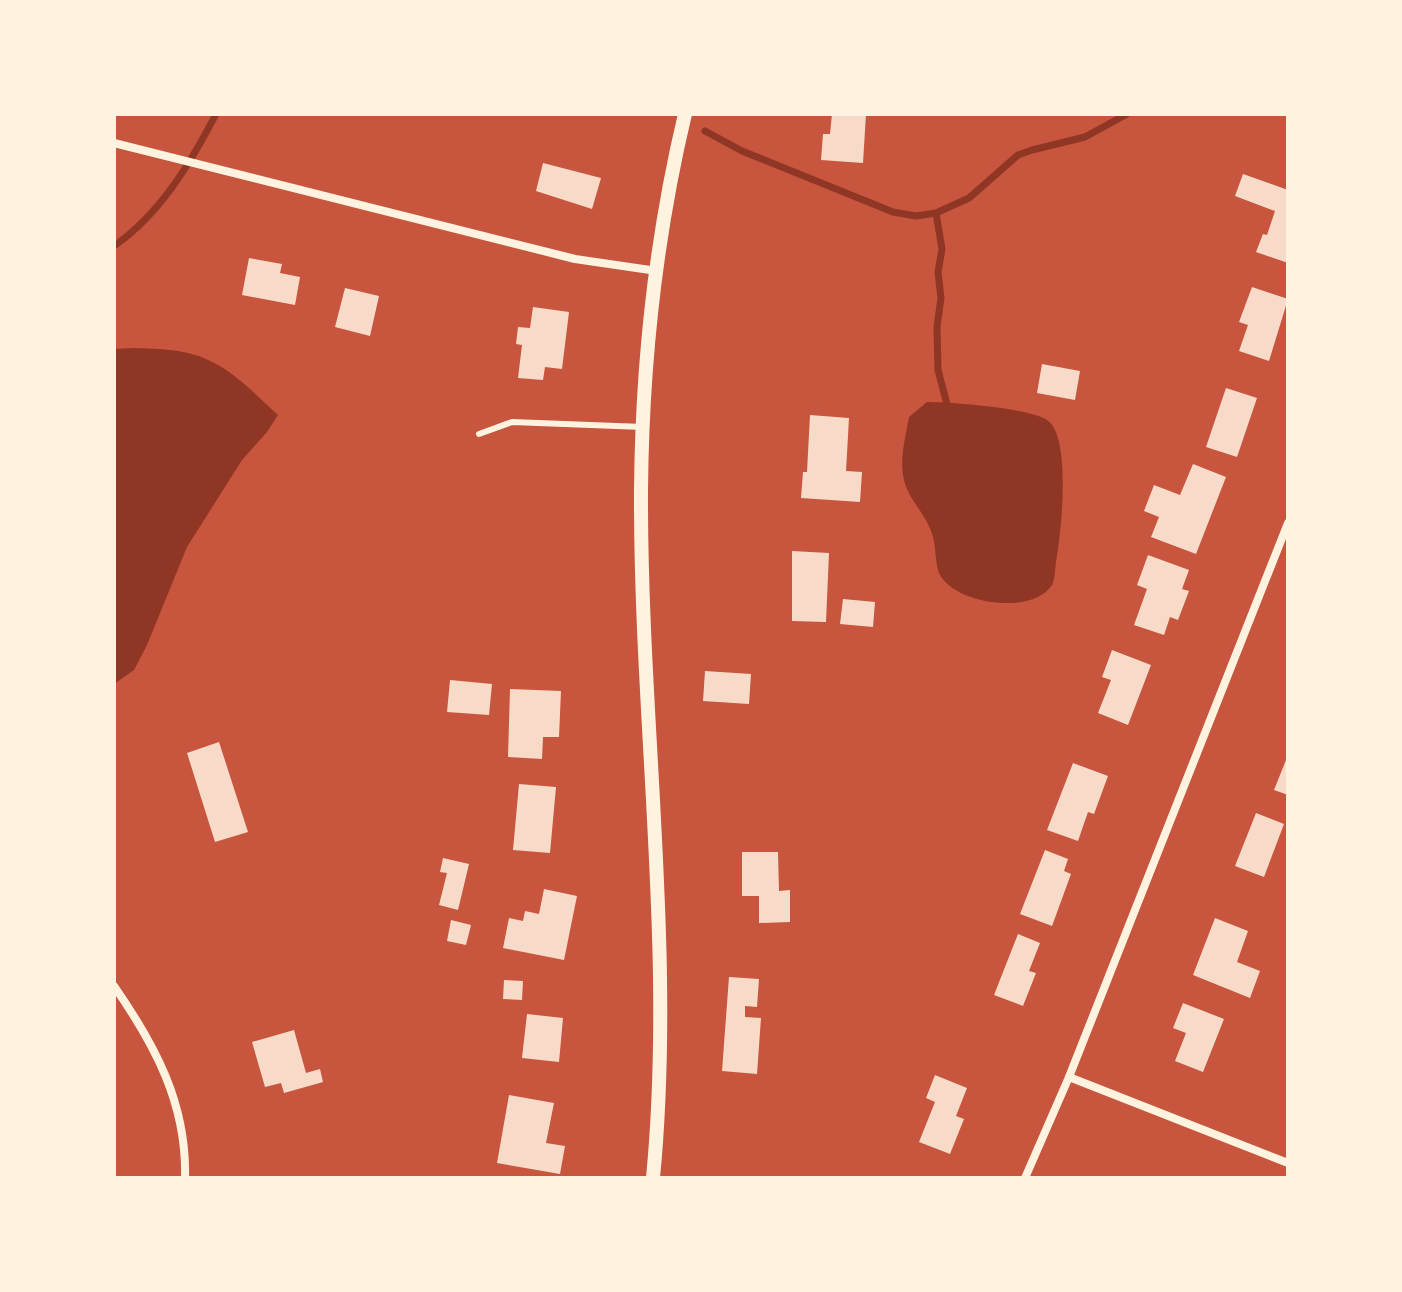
<svg xmlns="http://www.w3.org/2000/svg" width="1402" height="1292" viewBox="0 0 1402 1292" font-family="Raleway,sans-serif">
	<style>
		.water { fill: #8f3625 }
		.lines { fill: none; stroke-linecap: round; stroke-linejoin: round }
		.stream { stroke: #8f3625; stroke-width: 7 }
		.building { fill: #f7dbc8 }
		.service { stroke: #fff3e0; stroke-width: 6 }
		.minor { stroke: #fff3e0; stroke-width: 8 }
		.tertiary { stroke: #fff3e0; stroke-width: 14 }
	</style>
	<rect width="100%" height="100%" fill="#c8553d"/>
	<g class="water">
		<path d="M134,348c24,1 52,1 74,12 26,11 49,36 70,55l-11,17 -25,28 -55,87 -40,98 -13,25 -20,14v-335z"/>
		<path d="M927,402c24,0 102,6 120,18 25,16 14,114 9,142 -1,7 -1,18 -4,23 -20,31 -99,19 -113,-12 -4,-11 -3,-25 -6,-36 -5,-19 -19,-32 -26,-48 -10,-23 -2,-49 2,-72z"/>
	</g>
	<g class="lines">
		<g class="stream">
			<path d="M705,131l37,20 151,61 23,4 20,-3 33,-15 49,-43 14,-5 53,-13 42,-23"/>
			<path d="M936,213l6,36 -4,23 3,26 -4,29 1,43 10,38"/>
			<path d="M114,246c46,-32 76,-82 102,-132"/>
		</g>
	</g>
	<g class="building">
		<path d="M832,114h34l-3,49 -42,-3 2,-26h7z"/>
		<path d="M543,163l58,15 -9,31 -56,-18z"/>
		<path d="M1243,174l45,16v73l-32,-11 7,-18 4,1 8,-24 -40,-15z"/>
		<path d="M249,258l33,6 -2,9 20,4 -5,28 -53,-10z"/>
		<path d="M1252,287l36,12 -19,62 -30,-10 9,-26 -9,-3z"/>
		<path d="M345,288l34,8 -9,40 -35,-9z"/>
		<path d="M533,307l36,5 -7,57 -17,-2 -2,13 -25,-2 4,-33 -6,-1 2,-17 12,1z"/>
		<path d="M1042,364l38,7 -5,29 -38,-7z"/>
		<path d="M1226,388l31,10 -20,59 -31,-10z"/>
		<path d="M810,415l39,3 -3,53 16,1 -2,30 -59,-4 2,-26h4z"/>
		<path d="M1193,464l33,13 -30,77 -45,-17 8,-20 -15,-6 10,-26 26,10z"/>
		<path d="M792,551l37,2 -3,69 -34,-1z"/>
		<path d="M1148,555l41,15 -7,19 7,2 -11,29 -8,-3 -6,18 -30,-10 13,-36 -10,-4z"/>
		<path d="M843,599l32,3 -2,25 -33,-3z"/>
		<path d="M1112,650l39,15 -23,60 -30,-12 13,-33 -9,-3z"/>
		<path d="M705,671l46,3 -2,30 -46,-3z"/>
		<path d="M450,680l42,4 -3,31 -42,-3z"/>
		<path d="M510,689l51,2 -2,46h-16l-1,22 -34,-2z"/>
		<path d="M219,742l29,90 -33,10 -28,-89z"/>
		<path d="M1288,755v40l-14,-5z"/>
		<path d="M1073,763l35,13 -14,38 -6,-2 -10,29 -31,-11z"/>
		<path d="M519,784l37,3 -6,66 -37,-3z"/>
		<path d="M1256,813l28,11 -20,53 -29,-11z"/>
		<path d="M1045,850l23,9 -4,12 7,3 -19,52 -32,-12z"/>
		<path d="M742,852h36l1,39 11,-1v32l-31,1v-27h-17z"/>
		<path d="M443,858l26,6 -11,46 -19,-5 8,-32 -7,-1z"/>
		<path d="M544,889l33,7 -13,64 -61,-12 6,-30 14,3 2,-10 14,3z"/>
		<path d="M1215,918l33,13 -11,31 23,9 -10,27 -57,-23z"/>
		<path d="M451,920l20,5 -5,20 -19,-4z"/>
		<path d="M1018,934l22,9 -11,28 7,2 -13,33 -29,-11z"/>
		<path d="M729,977l30,2 -2,28 -12,-1v11l16,1 -4,56 -35,-3z"/>
		<path d="M504,980l19,1 -1,19 -19,-1z"/>
		<path d="M1183,1003l41,16 -21,53 -28,-11 11,-28 -13,-5z"/>
		<path d="M527,1014l36,4 -4,44 -37,-4z"/>
		<path d="M294,1030l12,43 14,-4 3,13 -39,11 -3,-10 -16,4 -13,-45z"/>
		<path d="M935,1075l32,13 -11,28 8,3 -14,35 -31,-12 16,-40 -9,-4z"/>
		<path d="M509,1095l45,8 -8,40 19,3 -5,28 -63,-11z"/>
	</g>
	<g class="lines">
		<path class="service" d="M479,434l33,-12 131,5"/>
		<g class="minor">
			<path d="M114,143l461,116 82,12"/>
			<path d="M114,986c41,59 73,118 71,192"/>
			<path d="M1069,1077l219,86"/>
			<path d="M1025,1178l44,-101 219,-554"/>
		</g>
		<path class="tertiary" d="M653,1178c22,-229 -13,-458 -12,-687 1,-125 15,-255 44,-377"/>
	</g>
	<rect width="1402" height="1292" fill="none" stroke="#fff3e0" stroke-width="232"/>
</svg>
